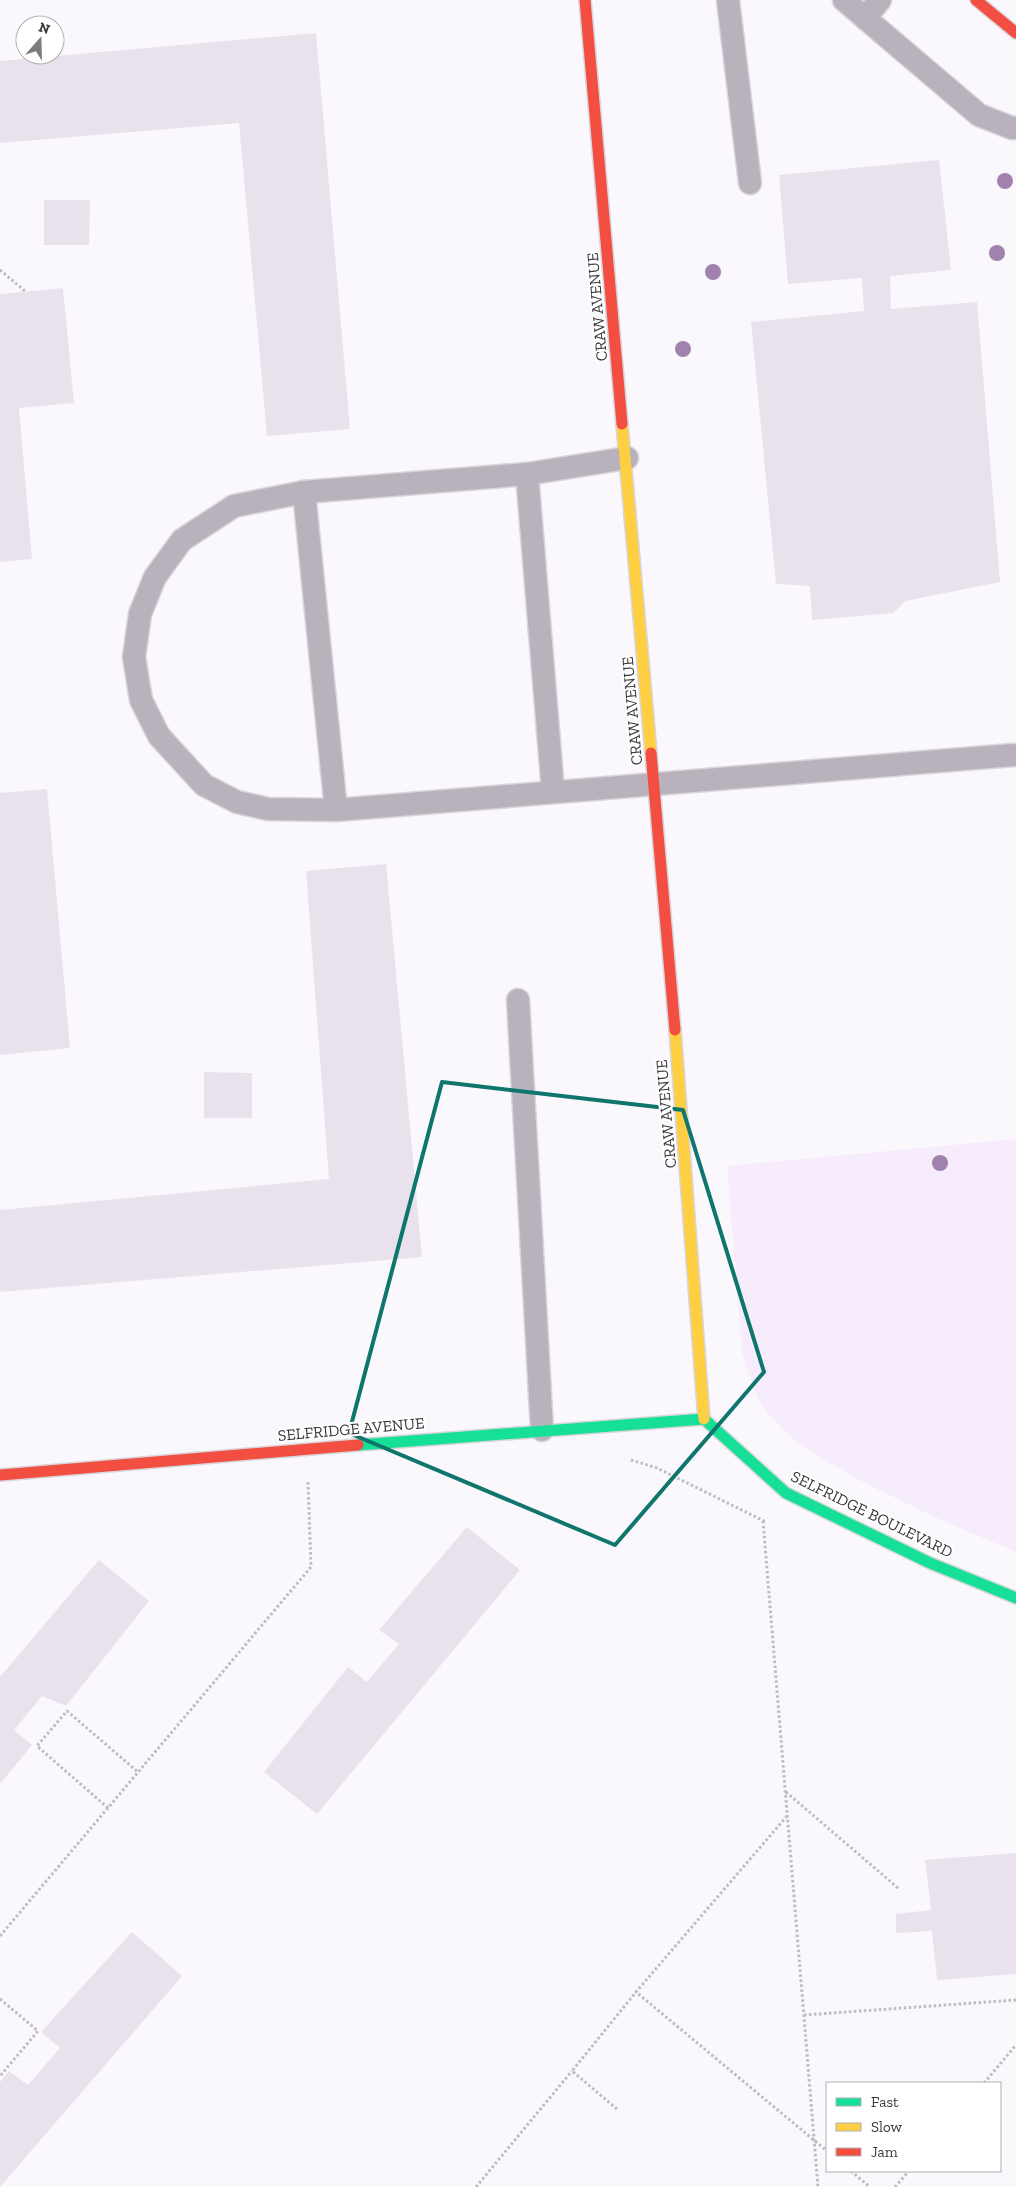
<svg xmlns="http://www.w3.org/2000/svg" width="1016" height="2187" viewBox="0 0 1016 2187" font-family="'Zilla Slab',serif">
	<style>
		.green { fill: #f7ecfc }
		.building { fill: #e9e2ed }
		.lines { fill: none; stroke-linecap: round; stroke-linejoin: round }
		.lane-casing { stroke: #d8d6d9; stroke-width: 25 }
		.fast-casing { stroke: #d8d6d9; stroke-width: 14 }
		.slow-casing { stroke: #d8d6d9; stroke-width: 14 }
		.jam-casing { stroke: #d8d6d9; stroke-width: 14 }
		.path { stroke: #bfbcc1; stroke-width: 3; stroke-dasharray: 2.5 2.5; stroke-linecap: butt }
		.lane { stroke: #b9b2bc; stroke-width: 22 }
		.fast { stroke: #16e098; stroke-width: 11 }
		.slow { stroke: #ffcf43; stroke-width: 11 }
		.jam { stroke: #f24e42; stroke-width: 11 }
		.tree { fill: #a182af }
		.marked { fill: none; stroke: #0f766e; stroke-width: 4; stroke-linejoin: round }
		.labels { text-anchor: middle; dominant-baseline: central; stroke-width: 4; stroke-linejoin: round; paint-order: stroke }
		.street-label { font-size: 16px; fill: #39363a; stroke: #fff }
	</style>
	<rect width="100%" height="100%" fill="#fbf8fd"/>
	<path class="green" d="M1016,1139v413l-80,-34 -83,-41 -51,-31 -19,-16 -14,-15 -12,-18 -15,-44 -15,-187z"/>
	<g class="building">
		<path d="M316,33l34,396 -83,7 -28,-313 -239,20v-82z"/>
		<path d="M939,160l12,110 -61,6 1,33 86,-7 23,280 -95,19 -12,12 -81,7 -2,-34 -34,-2 -25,-262 113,-11 -2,-33 -74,6 -9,-109z"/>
		<path d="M44,200h46l-1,45h-45z"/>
		<path d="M63,288l11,115 -55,5 13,151 -32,3v-268z"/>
		<path d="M47,789l23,259 -70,7v-262z"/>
		<path d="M386,864l36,393 -422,35v-82l329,-31 -23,-308z"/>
		<path d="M204,1072l48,1v45h-48z"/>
		<path d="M467,1527l53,43 -203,244 -53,-42 84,-105 19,15 32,-38 -20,-14z"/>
		<path d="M99,1560l50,41 -83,105 -24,-10 -28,34 18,15 -32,39v-107z"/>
		<path d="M1016,1853v121l-79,6 -5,-49 -36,2v-19l35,-4 -6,-50z"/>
		<path d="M132,1932l50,44 -182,211v-105l9,-11 19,14 32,-37 -19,-16z"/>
	</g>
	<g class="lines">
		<defs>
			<g id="lane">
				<path d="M728,0l22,183"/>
				<path d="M844,0l21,18 15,-18"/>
				<path d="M865,18l114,97 33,13h4"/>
				<path d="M627,458l-100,16 -223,18 -70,14 -52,34 -27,37 -15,37 -6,43 7,43 18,36 45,49 33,17 31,7 68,1 677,-55"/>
				<path d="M527,474l26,317"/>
				<path d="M304,492l32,318"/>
				<path d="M518,1000l24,430"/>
			</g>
			<g id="fast">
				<path d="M704,1419l82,74 144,70 86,35"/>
				<path d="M358,1445l346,-26"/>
			</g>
			<g id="slow">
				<path d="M622,424l29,329"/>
				<path d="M675,1030l29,389"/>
			</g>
			<g id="jam">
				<path d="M585,0l37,424"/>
				<path d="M976,0l40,33"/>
				<path d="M651,753l24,277"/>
				<path d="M0,1475l358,-30"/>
			</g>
		</defs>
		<use href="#lane" class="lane-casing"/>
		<use href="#fast" class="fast-casing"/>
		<use href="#slow" class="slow-casing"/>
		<use href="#jam" class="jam-casing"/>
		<g class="path">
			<path d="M0,270l25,21"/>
			<path d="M631,1460l26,8 109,54"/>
			<path d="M763,1521l55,666"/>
			<path d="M786,1792l112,96"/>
			<path d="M108,1808l-71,-62 30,-35 71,61"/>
			<path d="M787,1816l-151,176 191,159"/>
			<path d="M0,1936l311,-369 -3,-85"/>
			<path d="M0,1999l38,32 -38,45"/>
			<path d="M804,2015l212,-15"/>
			<path d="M984,2083l32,-38"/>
			<path d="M617,2109l-45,-38 64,-79"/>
			<path d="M851,2171l19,16"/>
			<path d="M476,2187l96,-116"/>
			<path d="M895,2187l14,-16"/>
		</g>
		<use href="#lane" class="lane"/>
		<use href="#fast" class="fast"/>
		<use href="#slow" class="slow"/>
		<use href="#jam" class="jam"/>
	</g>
	<g class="tree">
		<circle cx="1005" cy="181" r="8"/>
		<circle cx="997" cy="253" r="8"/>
		<circle cx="713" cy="272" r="8"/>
		<circle cx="683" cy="349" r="8"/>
		<circle cx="940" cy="1163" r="8"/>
	</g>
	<path class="marked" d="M442,1082l241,28 81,262 -149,173 -266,-112z"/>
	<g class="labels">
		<g class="street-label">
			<text transform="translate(597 307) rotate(-95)">CRAW AVENUE</text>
			<text transform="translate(632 711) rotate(-95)">CRAW AVENUE</text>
			<text transform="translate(666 1114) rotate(-95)">CRAW AVENUE</text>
			<text transform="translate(351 1429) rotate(-5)">SELFRIDGE AVENUE</text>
			<text transform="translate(872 1514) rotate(26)">SELFRIDGE BOULEVARD</text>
		</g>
	</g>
	<rect x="826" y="2082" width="175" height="90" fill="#ffffff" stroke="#b0afb0"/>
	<rect x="836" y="2098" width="25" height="8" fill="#16e098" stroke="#b0afb0"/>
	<text x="871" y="2107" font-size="15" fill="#39363a">Fast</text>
	<rect x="836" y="2123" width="25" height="8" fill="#ffcf43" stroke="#b0afb0"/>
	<text x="871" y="2132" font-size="15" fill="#39363a">Slow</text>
	<rect x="836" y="2148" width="25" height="8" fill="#f24e42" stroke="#b0afb0"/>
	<text x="871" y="2157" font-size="15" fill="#39363a">Jam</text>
	<g transform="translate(40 40) rotate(20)"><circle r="24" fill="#ffffff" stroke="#b0afb0"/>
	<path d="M0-4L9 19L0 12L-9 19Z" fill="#7d7a7e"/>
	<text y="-8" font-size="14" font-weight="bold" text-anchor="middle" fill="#39363a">N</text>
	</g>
</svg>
